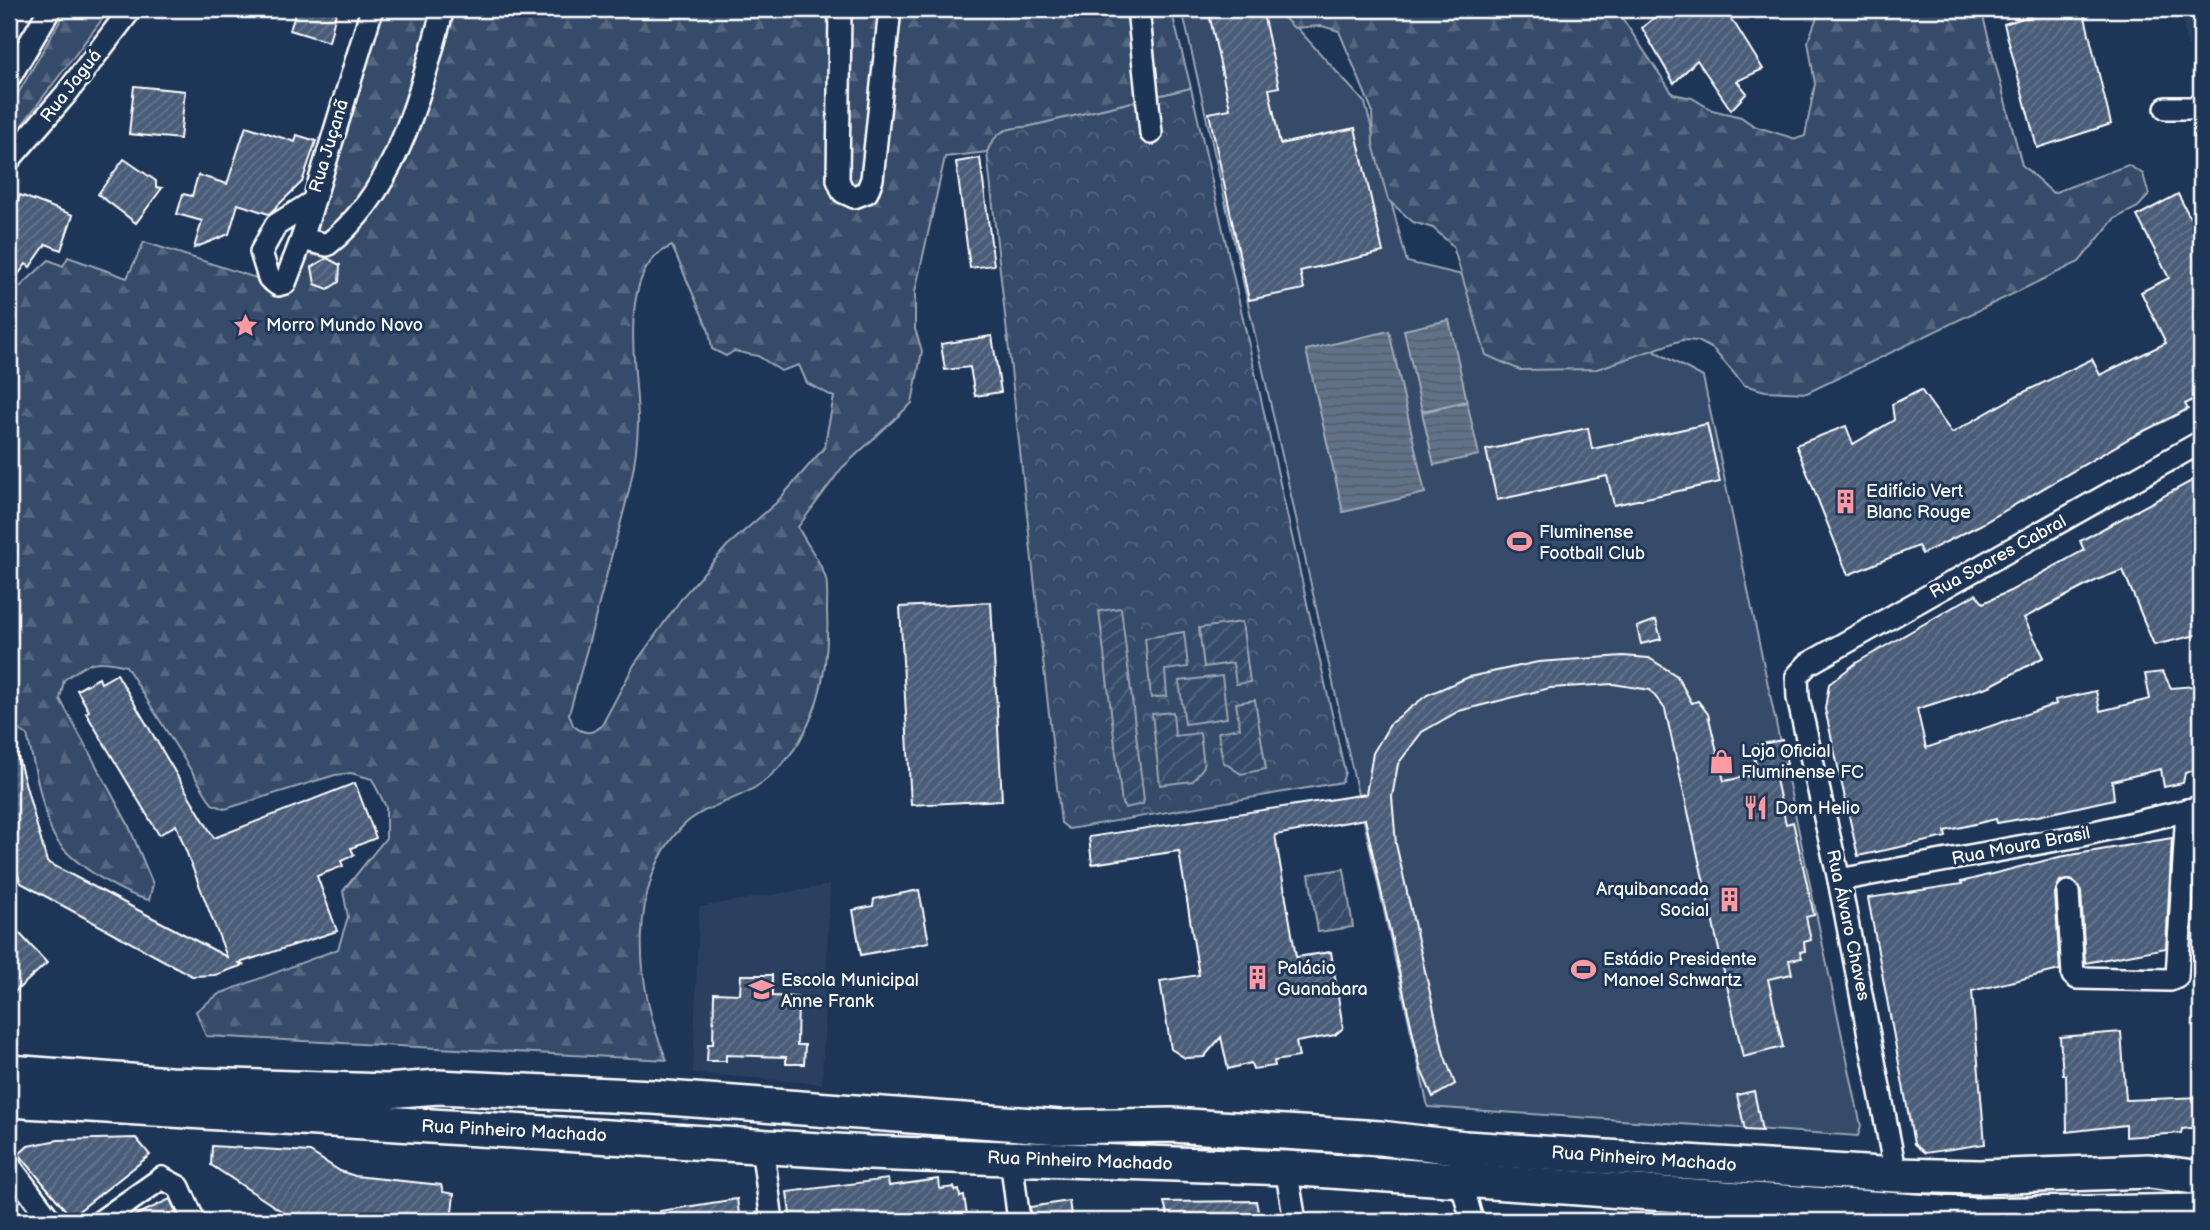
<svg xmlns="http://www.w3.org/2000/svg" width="2210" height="1230" viewBox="0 0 2210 1230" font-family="'Balsamiq Sans',sans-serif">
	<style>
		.built { fill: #2a4161 }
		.grass { fill: #364b69; stroke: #9aa5b4; stroke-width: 2 }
		.forest { fill: url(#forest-firs); stroke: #9aa5b4; stroke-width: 2; fill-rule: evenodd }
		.park { fill: url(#park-crowns); stroke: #9aa5b4; stroke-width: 2 }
		.garden { fill: url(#garden-furrows); stroke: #9aa5b4; stroke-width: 2 }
		.water { fill: url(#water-rules); stroke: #a0aab8; stroke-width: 2 }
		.building { fill: url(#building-hatch); stroke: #fff; stroke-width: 2 }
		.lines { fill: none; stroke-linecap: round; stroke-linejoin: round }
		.street-casing { stroke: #fff; stroke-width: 26 }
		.primary-casing { stroke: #fff; stroke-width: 38 }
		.street { stroke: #1d3557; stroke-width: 21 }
		.primary { stroke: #1d3557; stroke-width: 33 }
		.labels { text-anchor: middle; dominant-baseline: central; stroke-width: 6; stroke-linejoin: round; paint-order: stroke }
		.street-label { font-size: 18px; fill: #fff; stroke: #1d3557 }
		.poi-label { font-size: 18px; fill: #fff; stroke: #1d3557; text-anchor: start }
	</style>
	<defs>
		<pattern id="forest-firs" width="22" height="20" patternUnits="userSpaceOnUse" patternTransform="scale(1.75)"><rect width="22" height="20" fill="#364b69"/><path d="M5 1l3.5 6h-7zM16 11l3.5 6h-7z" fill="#546680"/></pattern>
		<pattern id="park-crowns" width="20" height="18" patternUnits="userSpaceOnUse" patternTransform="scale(1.75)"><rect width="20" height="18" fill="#364b69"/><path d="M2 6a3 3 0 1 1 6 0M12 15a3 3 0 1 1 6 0" fill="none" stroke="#546680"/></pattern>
		<pattern id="garden-furrows" width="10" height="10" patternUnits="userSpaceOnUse" patternTransform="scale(1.75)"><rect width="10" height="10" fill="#364b69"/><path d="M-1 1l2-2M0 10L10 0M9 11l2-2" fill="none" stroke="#546680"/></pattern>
		<pattern id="water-rules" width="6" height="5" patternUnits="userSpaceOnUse" patternTransform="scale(1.75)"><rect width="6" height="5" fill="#617289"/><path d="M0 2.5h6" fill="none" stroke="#555d67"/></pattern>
		<pattern id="building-hatch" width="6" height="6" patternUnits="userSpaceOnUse" patternTransform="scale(1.75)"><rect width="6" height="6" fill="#4a5d79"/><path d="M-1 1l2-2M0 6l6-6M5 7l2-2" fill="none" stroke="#65758d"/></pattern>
	</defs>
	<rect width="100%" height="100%" fill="#1d3557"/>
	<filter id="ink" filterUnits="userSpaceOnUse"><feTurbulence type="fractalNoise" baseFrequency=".0143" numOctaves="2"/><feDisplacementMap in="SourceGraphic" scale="14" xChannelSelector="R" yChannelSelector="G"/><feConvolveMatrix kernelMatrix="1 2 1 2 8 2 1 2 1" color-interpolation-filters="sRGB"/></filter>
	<g filter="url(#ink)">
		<g class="built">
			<path d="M2181,9h20v38l-14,-1z"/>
			<path d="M830,885l-8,199 -129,-11 6,-166z"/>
		</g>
		<path class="grass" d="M1182,9h98l85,94 42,159 72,17 104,34 120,64 158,749 -3,10 -430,-29z"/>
		<g class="forest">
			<path d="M67,9h43l-101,133v-33z"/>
			<path d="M376,9h795l20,79 -164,39c-22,1 -31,4 -40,25l-42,5 -30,135v37l7,22 -10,52 -70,65 -44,59c8,17 23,34 28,52 2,9 1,22 1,31 3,64 -11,131 -64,172 -24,19 -57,22 -79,43 -59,57 -48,168 -17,235l-461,-24 -10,-25 23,-17 119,-45 10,-32 -5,-26 43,-53v-31l-14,-28 -21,-6 -16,2 -110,34 -13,-5 -86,-138c-30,-8 -37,-5 -62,14l-4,19 68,125 25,60 -4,16c-27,-6 -83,-39 -96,-66 -11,-22 -19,-73 -26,-99l-18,-11v-427l40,-37 14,6 5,-9 59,21 17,-36 134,43zM672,246l37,85 3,18 14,7 8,-5 24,5 23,15 18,-6 8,18 27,14 -10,51 -48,55 -49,43 -43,49 -50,70 -32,60c-9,10 -20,9 -29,0l-4,-11c15,-53 29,-106 43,-160 12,-43 25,-85 26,-130 1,-48 -25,-155 34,-178z"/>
			<path d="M1281,9h335l57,85 19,4 20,12 29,7 13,9 42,13 9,-3 10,-52 -7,-43 12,-32h161l41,156 31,28 75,-28 15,9 6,21 -11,12 -24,12 -35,43 -272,131 -42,-2 -21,-6 -31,-36 -15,-8 -16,-1 -85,29 -77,1 -34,-15 -33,-109 -20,-18 -20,-6 -25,-22 -15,-56 -1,-34 -33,-79 -17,-5 -28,2 -11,-11z"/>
		</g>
		<path class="park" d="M1191,88l154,684 -3,10 -273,47 -8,-6 -74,-671c9,-21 18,-24 40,-25z"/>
		<g class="garden">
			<path d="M1121,608l23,192 -1,4 -18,4 -3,-4 -23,-193z"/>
			<path d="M1242,622l8,60 -14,2 -3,-21 -29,4 -5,-39z"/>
			<path d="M1184,632l4,35 -23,3 2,26 -16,2 -6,-60z"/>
			<path d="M1222,676l5,42 -42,6 -6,-43z"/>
			<path d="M1255,700l11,69 -25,5 -18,-12 -5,-30 22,-4 -4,-25z"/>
			<path d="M1173,712l2,24 25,-3 4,33 -11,15 -33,4 -8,-71z"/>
			<path d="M1344,869l9,58 -35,5 -9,-58z"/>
		</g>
		<g class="water">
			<path d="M1449,320l18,81 -45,10 -18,-81z"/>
			<path d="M1389,331l36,162 -82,19 -37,-162z"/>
			<path d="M1467,402l12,53 -45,10 -12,-53z"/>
		</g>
		<g class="building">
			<path d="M297,9h40l-8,33 -39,-12z"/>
			<path d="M1208,9h54l17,78 -10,2 11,55 75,-16 28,124 -83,19 4,18 -55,11 -40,-187 21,-4z"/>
			<path d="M1664,9h58l13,15 28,45 -26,12 10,12 -16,17 -34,-50 -23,23 -32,-55z"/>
			<path d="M2052,9h31l28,115 -74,24 -33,-124z"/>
			<path d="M134,86l51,5 -5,48 -51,-5z"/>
			<path d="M246,126l49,16 2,-7 19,6 -14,41 -33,32 -31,-10 -9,30 -35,14 8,-27 -25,-7 6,-20 9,2 6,-21 29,9z"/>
			<path d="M980,158l14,107 -24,3 -14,-106z"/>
			<path d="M124,159l32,22v6l6,1 -26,35 -38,-29z"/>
			<path d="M2178,194l23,45v157l-16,8 3,5 -58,29 -150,87 -58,29 -4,-8 -70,29 -52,-130 50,-19 7,18 41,-24 -2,-16 29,-14 31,43 66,-38 74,-36 8,16 66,-32 -25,-51 28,-14 -32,-62z"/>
			<path d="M20,195l53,20 -12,35 -15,-6 -16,23 -4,-3 -17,23v-62z"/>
			<path d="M327,258l13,7 -1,17 -11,7 -13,-5 -3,-17z"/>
			<path d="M992,336l9,56 -26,4 -5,-29 -25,3 -4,-26z"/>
			<path d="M1707,424l13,58 -106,23 -7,-29 -110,24 -11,-50 102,-22 4,21z"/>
			<path d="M2201,476v158l-47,11 -31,-75 -26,10 -73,38 20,39 -54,29 -73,23 9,39 130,-44 -1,-4 41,-9 4,20 50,-12 -5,-25 18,-2 8,16 24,-2 6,12v70l-16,5 -2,10 -19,4 -3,-18 -49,12 2,18 -76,17 -41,7 -1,-4 -51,12 1,6 -88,19 -33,-147 4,-25 27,-21 120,-69 7,9 27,-12 74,-41 -4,-9z"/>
			<path d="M991,602l11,198 -91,5 -11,-198z"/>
			<path d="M1656,620l5,19 -20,5 -4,-17z"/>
			<path d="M1623,656l26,2 28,18 15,27 6,-2 10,13 16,67 50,-10 12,53 7,-2 21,93 -8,2 5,23 -7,2 1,9 -5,1 2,6 -13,2 3,14 -24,5 15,68 -40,10 -78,-348 -15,-19 -37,-6 -63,4 -91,23 -37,21 -24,32 -6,33 4,47 48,210 11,30 -22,13 -12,-27 -56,-251 -90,16 21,122 35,-5 12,76 -8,7 -39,7 3,15 -25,4 1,5 -22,3 -2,-6 -23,6 -7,-32 -17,20 -19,1 -14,-9 -11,-68 39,-6 -20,-124 -87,13 -3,-27 277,-43 7,-41 18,-30 36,-28 42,-18 69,-15z"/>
			<path d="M117,674l97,164 141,-55 21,55 -25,10 3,7 -13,6 2,5 -26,10 20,55 -98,32 4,2 -28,10 -23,1 -171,-93 -12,-33v-106l5,-1 33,119 180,95 -51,-132 -17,10 -73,-122 3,-2 -12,-21 22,-12 2,5z"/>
			<path d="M1782,740l5,24 -30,7 -5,-25z"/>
			<path d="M2172,838l-6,110 -81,15 -4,-72 -8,-11 -13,1 -5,12 5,77 -88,21 13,153 -60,9 -11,-9 -46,-246 94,-14 -1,-2 98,-25z"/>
			<path d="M919,890l10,52 -68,13 -8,-45 20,-4 1,-7z"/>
			<path d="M9,922l38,41 -38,34z"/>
			<path d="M741,975h31v21l26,1 -1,48h8l-1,19h-18v-7l-60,-2v6h-19l1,-17h5l1,-51 26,1z"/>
			<path d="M2121,1032l5,68 75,-3v30l-19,2 -1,4 -55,4v-12l-59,7 -1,-57h-3l-3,-38z"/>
			<path d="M1754,1091l8,40 -17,-1 -8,-35z"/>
			<path d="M136,1138l14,17 -79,62 -52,-63 9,-8 30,-6z"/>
			<path d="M212,1146l98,6 30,19 15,5 86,9 2,7 11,2 -3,27 -156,-1 -84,-55z"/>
			<path d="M888,1179l1,7 50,-7 1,10 14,-2 1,4 4,-1 1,7 4,-1 4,25h-177l-4,-29z"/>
			<path d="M170,1199l10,22h-56z"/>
			<path d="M737,1199l3,22h-79l-1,-10z"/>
			<path d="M1069,1201l3,20h-40l-2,-14z"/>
			<path d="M1256,1201l4,20h-91l-5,-19z"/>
		</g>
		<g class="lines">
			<defs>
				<g id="street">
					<path d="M840,9l-2,171 5,12 11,5 13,-5 5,-13 18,-170"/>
					<path d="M1138,9l13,124"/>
					<path d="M9,78l41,-69"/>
					<path d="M2166,108h35"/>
					<path d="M9,160l57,-66 65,-85"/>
					<path d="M311,203l-35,22 -15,27 8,26 9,7 7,-2 17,-44 70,-230"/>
					<path d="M302,239l25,6c72,-56 93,-153 116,-236"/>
					<path d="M1839,880l239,-44 123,-29"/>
					<path d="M2068,892l5,83 4,3 93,2 7,-3 10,-167"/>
					<path d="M762,1146l10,75"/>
					<path d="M1011,1158l8,63"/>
					<path d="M9,1165l42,56"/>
					<path d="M1286,1168l9,53"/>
					<path d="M1462,1169l-1,11 11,41"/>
					<path d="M1896,1175l-57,-295 -41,-182 -1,-22 11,-12 393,-222"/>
					<path d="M1738,1200l4,21"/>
					<path d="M101,1221l61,-43 17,9 15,34"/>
				</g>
				<g id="primary">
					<path d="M9,1072l161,12 217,7 51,-4 215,10 407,30 112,-2 208,13 85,10 431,27 84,2 169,-6 52,7"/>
					<path d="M9,1100l860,53 417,15 687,47 228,-4"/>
				</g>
			</defs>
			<use href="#street" class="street-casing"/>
			<use href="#primary" class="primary-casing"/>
			<use href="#street" class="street"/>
			<use href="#primary" class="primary"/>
		</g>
	</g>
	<defs>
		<symbol id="sight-bare" viewBox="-9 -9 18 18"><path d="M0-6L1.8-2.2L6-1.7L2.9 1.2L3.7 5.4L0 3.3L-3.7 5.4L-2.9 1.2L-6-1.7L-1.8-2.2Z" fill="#ff9aa2" stroke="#1d3557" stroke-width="2.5" paint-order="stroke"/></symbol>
		<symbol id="building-bare" viewBox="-9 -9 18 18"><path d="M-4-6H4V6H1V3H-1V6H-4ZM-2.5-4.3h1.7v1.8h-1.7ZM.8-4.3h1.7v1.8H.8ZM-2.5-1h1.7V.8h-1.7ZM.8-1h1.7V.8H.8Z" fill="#ff9aa2" stroke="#1d3557" stroke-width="2.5" paint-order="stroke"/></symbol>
		<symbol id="stadium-bare" viewBox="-9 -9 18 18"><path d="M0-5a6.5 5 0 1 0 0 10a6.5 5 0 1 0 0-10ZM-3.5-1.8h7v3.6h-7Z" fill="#ff9aa2" stroke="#1d3557" stroke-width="2.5" paint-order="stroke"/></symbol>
		<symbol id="shop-bare" viewBox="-9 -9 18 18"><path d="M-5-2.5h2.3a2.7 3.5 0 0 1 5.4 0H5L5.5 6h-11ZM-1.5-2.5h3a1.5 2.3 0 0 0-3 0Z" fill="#ff9aa2" stroke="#1d3557" stroke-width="2.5" paint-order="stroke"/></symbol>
		<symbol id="restaurant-bare" viewBox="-9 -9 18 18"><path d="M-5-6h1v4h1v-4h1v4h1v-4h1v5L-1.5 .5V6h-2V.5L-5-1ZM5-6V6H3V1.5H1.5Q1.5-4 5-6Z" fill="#ff9aa2" stroke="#1d3557" stroke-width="2.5" paint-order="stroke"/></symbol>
		<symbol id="school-bare" viewBox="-9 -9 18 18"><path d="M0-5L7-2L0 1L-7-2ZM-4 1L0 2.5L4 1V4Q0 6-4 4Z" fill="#ff9aa2" stroke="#1d3557" stroke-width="2.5" paint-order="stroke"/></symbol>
	</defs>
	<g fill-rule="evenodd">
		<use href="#sight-bare" x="228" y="308" width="35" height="35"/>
		<use href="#building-bare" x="1828" y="484" width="35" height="35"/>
		<use href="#stadium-bare" x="1502" y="524" width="35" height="35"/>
		<use href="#shop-bare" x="1704" y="744" width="35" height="35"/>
		<use href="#restaurant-bare" x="1738" y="790" width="35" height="35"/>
		<use href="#building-bare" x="1712" y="882" width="35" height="35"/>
		<use href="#stadium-bare" x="1566" y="952" width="35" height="35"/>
		<use href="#building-bare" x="1240" y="960" width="35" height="35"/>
		<use href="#school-bare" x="744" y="972" width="35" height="35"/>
	</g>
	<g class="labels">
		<g class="street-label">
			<text transform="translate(71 86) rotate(-52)">Rua Jaguá</text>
			<text transform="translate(329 146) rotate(-73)">Rua Juçanã</text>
			<text transform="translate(1998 557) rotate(-29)">Rua Soares Cabral</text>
			<text transform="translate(2021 846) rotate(-11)">Rua Moura Brasil</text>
			<text transform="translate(1848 925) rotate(78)">Rua Álvaro Chaves</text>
			<text transform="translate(514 1131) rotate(3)">Rua Pinheiro Machado</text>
			<text transform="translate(1644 1159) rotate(4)">Rua Pinheiro Machado</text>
			<text transform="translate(1080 1161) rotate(2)">Rua Pinheiro Machado</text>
		</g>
		<g class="poi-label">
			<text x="266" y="325">Morro Mundo Novo</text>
			<text x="1866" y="491">Edifício Vert<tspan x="1866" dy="21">Blanc Rouge</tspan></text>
			<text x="1539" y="532">Fluminense<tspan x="1539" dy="21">Football Club</tspan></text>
			<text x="1741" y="751">Loja Oficial<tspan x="1741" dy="21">Fluminense FC</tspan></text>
			<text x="1775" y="808">Dom Helio</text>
			<text x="1709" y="889" text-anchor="end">Arquibancada<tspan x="1709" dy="21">Social</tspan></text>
			<text x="1603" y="959">Estádio Presidente<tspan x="1603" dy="21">Manoel Schwartz</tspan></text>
			<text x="1277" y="968">Palácio<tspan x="1277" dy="21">Guanabara</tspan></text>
			<text x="781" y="980">Escola Municipal<tspan x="781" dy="21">Anne Frank</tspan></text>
		</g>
	</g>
	<rect width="2210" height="1230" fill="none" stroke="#1d3557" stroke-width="35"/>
	<rect x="18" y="18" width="2175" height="1195" fill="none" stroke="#fff" stroke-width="2.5" filter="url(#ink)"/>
</svg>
